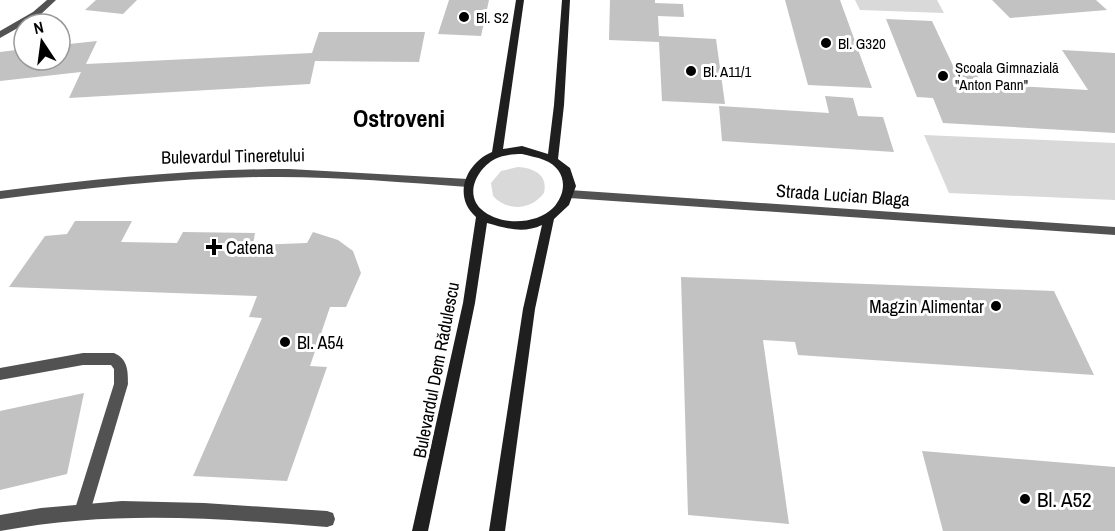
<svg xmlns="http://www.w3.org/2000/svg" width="1115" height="531" viewBox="0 0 1115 531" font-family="'Archivo Narrow',sans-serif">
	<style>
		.green { fill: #d9d9d9 }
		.building { fill: #c2c2c2 }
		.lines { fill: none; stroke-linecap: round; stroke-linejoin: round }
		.service { fill: #525252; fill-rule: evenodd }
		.minor { fill: #525252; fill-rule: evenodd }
		.tertiary { fill: #525252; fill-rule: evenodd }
		.secondary { fill: #1f1f1f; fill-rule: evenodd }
		.poi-dot { fill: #000; stroke: #fff; stroke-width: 2 }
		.labels { text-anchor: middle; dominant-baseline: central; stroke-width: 6; stroke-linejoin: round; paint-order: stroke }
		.far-poi-label { font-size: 15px; fill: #000; stroke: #fff; text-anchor: start }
		.street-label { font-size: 18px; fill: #000; stroke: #fff }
		.poi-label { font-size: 18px; fill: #000; stroke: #fff; text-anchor: start }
		.near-poi-label { font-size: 21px; fill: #000; stroke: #fff; text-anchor: start }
		.district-label { font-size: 24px; font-weight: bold; fill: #000; stroke: #fff }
	</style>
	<rect width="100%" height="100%" fill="#fff"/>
	<g class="green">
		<path d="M855,0h82l7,13 -84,-3z"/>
		<path d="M924,135l191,8v57l-166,-7z"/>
		<path d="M518,167c16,1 30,8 26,26 -13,17 -36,19 -51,3l-2,-13 10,-12z"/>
	</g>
	<g class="building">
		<path d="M96,0h41l-14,14 -38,-4z"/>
		<path d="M449,0h40l-8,36 -43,-2z"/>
		<path d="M610,0h45v3l28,1 1,13 -26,-1 1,20 57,3 9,65 -63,-3 -3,-59 -50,-2z"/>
		<path d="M785,0h55l32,88 -64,-3z"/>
		<path d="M992,0h104l11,10 -97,8z"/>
		<path d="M886,19l46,2 24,51 20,1 6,11 106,6 -26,-40 53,3v80l-172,-10 -10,-25 -16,-1z"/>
		<path d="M319,32h106l-6,30 -104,-1 -5,23 -241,14 12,-26 -81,9v-29l24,-3v11h36v-15l37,-4 -11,23 226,-11z"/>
		<path d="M825,96l28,2 5,18 25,1 11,35 -172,-11 -3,-35 110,7z"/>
		<path d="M75,221h57l-11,21 56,1 6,-11 72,1 -2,12 54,-2 6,-11 25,8 15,11 8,22 -15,34h-16l-20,59 17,1 -40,114 -94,-5 69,-158 -13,-1 8,-21 -248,-9 36,-51 22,-2z"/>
		<path d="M681,277l373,14 40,84 -296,-20 -3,-13 -32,-2 26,184 -101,-9z"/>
		<path d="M84,393l-17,81 -67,16v-79z"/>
		<path d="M922,451l193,16v64h-172z"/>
	</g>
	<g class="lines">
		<path class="service" d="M83,353h31c14,6 14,18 14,31l-38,128 -3,5 -5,3 -5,-3 -3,-5 40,-128v-15l-3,-4h-28l-83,15v-12z"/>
		<g class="minor">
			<path d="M47,0h9l-17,16 -39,22v-7l33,-19z"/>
			<path d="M122,501l82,2 123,8 6,2 2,6 -2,6 -6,2c-113,-9 -214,-17 -327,4v-16l41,-7z"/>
		</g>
		<g class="tertiary">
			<path d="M289,169l179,10 5,4 -5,4c-68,-5 -136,-11 -205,-10 -88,1 -176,11 -263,22v-8c96,-12 192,-22 289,-22z"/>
			<path d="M569,190l546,37v8l-546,-37 -5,-4z"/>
		</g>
		<path class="secondary" d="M516,0h8l-21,149 19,-3 26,8 6,-49 8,-105h8l-6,105 -6,54 12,9 6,18 -7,19 -15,14 -19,90 -30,222h-16l34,-222 19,-84c-19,9 -37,3 -55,-2l-12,80 -47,228h-16l51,-228 13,-86c-24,-21 -10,-54 16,-65zM522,154c7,2 15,3 22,6 23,9 24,32 9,48 -17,17 -54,18 -72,1 -17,-16 -3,-41 14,-50 8,-4 18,-5 27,-5z"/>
	</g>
	<g class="poi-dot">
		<circle cx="464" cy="17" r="6"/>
		<circle cx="826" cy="43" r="6"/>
		<circle cx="691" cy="71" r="6"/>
		<circle cx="943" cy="76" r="6"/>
		<path d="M211 238h6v6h6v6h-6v6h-6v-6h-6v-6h6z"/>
		<circle cx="996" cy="306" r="6"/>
		<circle cx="285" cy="342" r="6"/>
		<circle cx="1025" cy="499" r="6"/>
	</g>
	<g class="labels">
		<g class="far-poi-label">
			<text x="476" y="17">Bl. S2</text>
			<text x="838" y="43">Bl. G320</text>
			<text x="955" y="67">Școala Gimnazială<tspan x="955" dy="17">"Anton Pann"</tspan></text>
			<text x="703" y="71">Bl. A11/1</text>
		</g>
		<g class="street-label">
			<text transform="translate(233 156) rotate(-1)">Bulevardul Tineretului</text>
			<text transform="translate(843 195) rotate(4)">Strada Lucian Blaga</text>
			<text transform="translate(436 370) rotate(-79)">Bulevardul Dem Rădulescu</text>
		</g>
		<g class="poi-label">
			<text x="226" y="247">Catena</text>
			<text x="984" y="306" text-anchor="end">Magzin Alimentar</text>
			<text x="297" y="342">Bl. A54</text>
		</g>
		<g class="near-poi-label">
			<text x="1037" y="499">Bl. A52</text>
		</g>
		<g class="district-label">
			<text x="399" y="118">Ostroveni</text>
		</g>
	</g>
	<g transform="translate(42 42) rotate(347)"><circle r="28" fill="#ffffff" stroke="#999999" stroke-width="1.5"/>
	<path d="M0-4.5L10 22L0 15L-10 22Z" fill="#000000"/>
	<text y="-9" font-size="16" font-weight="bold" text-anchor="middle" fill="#000000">N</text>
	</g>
</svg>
